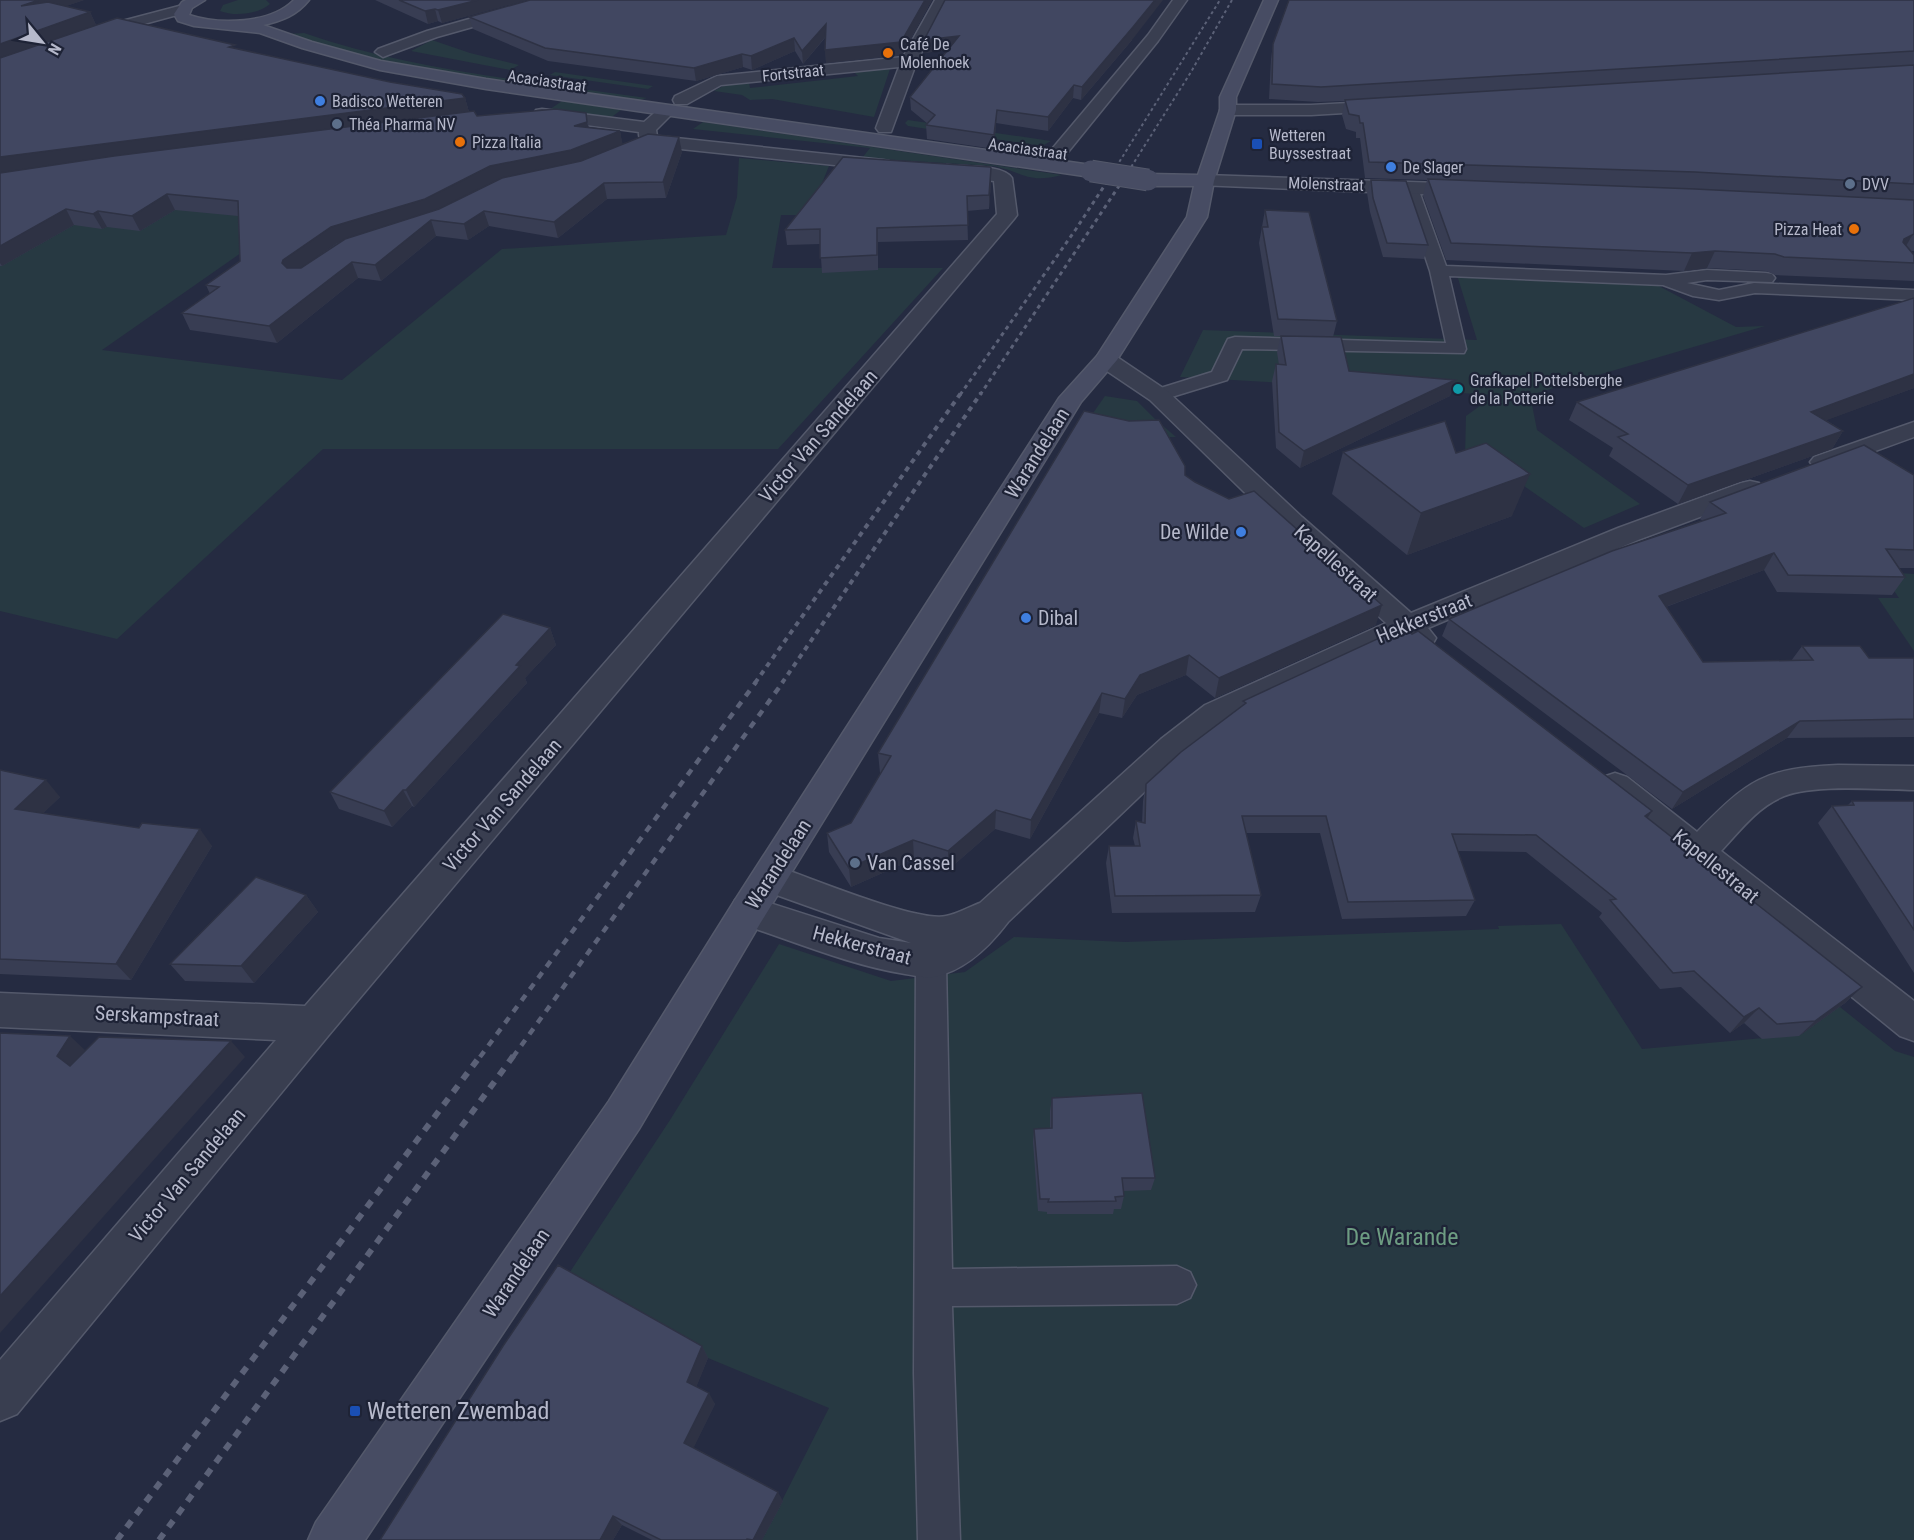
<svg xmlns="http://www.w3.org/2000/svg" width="1914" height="1540" viewBox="0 0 1914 1540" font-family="'Roboto Condensed',sans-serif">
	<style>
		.green { fill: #273942 }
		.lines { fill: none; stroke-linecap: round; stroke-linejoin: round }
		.service-casing { stroke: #54596b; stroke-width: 3 }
		.minor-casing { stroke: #54596b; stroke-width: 3 }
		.tertiary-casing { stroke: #54596b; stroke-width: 3 }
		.secondary-casing { stroke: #54596b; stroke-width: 3 }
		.service { fill: #393e50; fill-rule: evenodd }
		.minor { fill: #393e50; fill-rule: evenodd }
		.tertiary { fill: #393e50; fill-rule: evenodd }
		.secondary { fill: #474c63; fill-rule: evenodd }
		.rail-far4 { stroke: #5b6177; stroke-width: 2; stroke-dasharray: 3 3; stroke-linecap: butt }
		.rail-far3 { stroke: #5b6177; stroke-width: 3; stroke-dasharray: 4 4; stroke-linecap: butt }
		.rail-far2 { stroke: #5b6177; stroke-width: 4; stroke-dasharray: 5 5; stroke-linecap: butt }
		.rail-far1 { stroke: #5b6177; stroke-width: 4.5; stroke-dasharray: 7 7; stroke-linecap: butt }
		.rail { stroke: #5b6177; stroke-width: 6; stroke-dasharray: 8 8; stroke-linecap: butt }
		.secondary-bridge-far1-casing { stroke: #54596b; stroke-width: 18; stroke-linecap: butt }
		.secondary-bridge-casing { stroke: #54596b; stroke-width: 23; stroke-linecap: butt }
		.secondary-bridge-far1 { stroke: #474c63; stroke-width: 16 }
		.secondary-bridge { stroke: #474c63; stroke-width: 21 }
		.wall { fill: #383d53 }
		.shaded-wall { fill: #2e3244 }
		.building { fill: #414761; stroke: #2e3244; stroke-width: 1.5 }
		.food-dot { fill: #e8710a; stroke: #1e2336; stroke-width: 2 }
		.shop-dot { fill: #3f7fe0; stroke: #1e2336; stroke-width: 2 }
		.service-dot { fill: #5c6f8a; stroke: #1e2336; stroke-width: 2 }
		.transit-dot { fill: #1a4fb4; stroke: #1e2336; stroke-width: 2 }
		.culture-dot { fill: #0f9aa8; stroke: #1e2336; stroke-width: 2 }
		.labels { text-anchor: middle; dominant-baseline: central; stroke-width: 4.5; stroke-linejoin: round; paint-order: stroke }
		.far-poi-label { font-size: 16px; fill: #b6b9cb; stroke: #1e2336; text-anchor: start }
		.far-street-label { font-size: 16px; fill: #b6b9cb; stroke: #1e2336 }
		.street-label { font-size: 20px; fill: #b6b9cb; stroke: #1e2336 }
		.poi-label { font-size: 20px; fill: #b6b9cb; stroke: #1e2336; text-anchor: start }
		.near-park-label { font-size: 24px; fill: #6d9c82; stroke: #1e2336 }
		.near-poi-label { font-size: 24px; fill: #b6b9cb; stroke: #1e2336; text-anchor: start }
	</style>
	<rect width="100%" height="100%" fill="#252b41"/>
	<g class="green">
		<path d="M238,0h28l4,4c-12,10 -35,13 -50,7l3,-6z"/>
		<path d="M304,33c110,38 228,48 343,65l-14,4c-116,-17 -233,-29 -345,-68z"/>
		<path d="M432,40l38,13 49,12 -9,5 -99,-19z"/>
		<path d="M880,68l10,1 -16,48 -102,-18 -22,1 -8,-5 -28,-4 11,-6 24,-3 1,6 108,-12 -5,-5z"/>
		<path d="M555,72l98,14 -5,3 -98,-14z"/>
		<path d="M562,101l59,9 -12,9 -60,-9z"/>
		<path d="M908,120l143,21 -9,5 -134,-20 -3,-3z"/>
		<path d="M703,122l359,53c-35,9 -38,-3 -69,-9l-131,-8 8,-10 -177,-19z"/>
		<path d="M739,158l90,8 -20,49h-28l-9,53h171l-165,181h-455l-206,190 -117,-28v-359l62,-36 80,-10 149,12 -189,132 240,30 160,-131 224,-14 11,-38z"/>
		<path d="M1457,275l198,9 81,43 29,-1 -235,69 7,35 103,74 -56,24 -77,-54 -42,-18 1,-40 29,-21 -315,-18 23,-47 274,10z"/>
		<path d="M1105,396l32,5 19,19 20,17 -47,1 -38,-22z"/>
		<path d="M1881,572l33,2v77l-36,-53h21z"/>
		<path d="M1561,924l81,125 143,-13 50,-33 60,48 19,6v483h-1152l67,-132 -121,-50 -144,-77 106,-161 109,-176 112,37 74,-9 49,-35 111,5 374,-13 -1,-3z"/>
	</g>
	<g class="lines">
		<defs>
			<g id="service">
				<path d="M1410,183l8,5 28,78 220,9 41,-5 59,3 6,1 3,4 -3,4 -65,-2 -20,3 32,7 35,-7 160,7v10l-159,-7 -36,7 -26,-4 -30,-11 -214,-9 17,73 -2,4 -222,-4 -15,31 -62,19h-14l-3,-4 3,-4 61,-19 14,-29 2,-4 7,-2 211,6 -16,-72 -28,-83z"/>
				<path d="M931,949l11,4 4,9 6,307 225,-3 13,6 6,13 -6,13 -13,6 -225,2 8,234h-42l-4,-167 2,-411 4,-9z"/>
			</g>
			<g id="minor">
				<path d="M536,0h23l-2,3 -120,34 -49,18 -5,2 -8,-5 3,-3 49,-18z"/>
				<path d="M935,0h14l-32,61 -26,71h-12l-3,-4 23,-61 -178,18 -34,19h-12l-2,-4 2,-4 42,-20 186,-19z"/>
				<path d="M1173,0h14l-29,41 -94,116h-12l-3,-4 3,-4 96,-114z"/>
				<path d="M1388,101l6,1 2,4 -2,4 -83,5h-83l-8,-5 8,-5h83z"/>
				<path d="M667,106l6,1 2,4 -19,19 1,6 226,24 6,1 3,4 -3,4 -6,1 -231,-24c-7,-1 -14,-6 -13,-14l-97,-13 -6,-1 -2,-4 2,-4 6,-1 102,13 17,-15z"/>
				<path d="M947,165c16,2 56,-1 65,13l5,37 -3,4 -686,817 -311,378 -17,7v-61l276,-320 -276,-13v-34l305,13 692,-792 -3,-33 -53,-6 -3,-4 3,-4z"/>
				<path d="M1106,353l8,2 52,35 136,127 109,96 207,-85 123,-45 9,-2 9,2 4,6 -4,6 -121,45 -210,88 8,10 -4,7c-13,3 -19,2 -29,-7l-176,83 -44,34 -175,167c-19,25 -43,49 -75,55 -8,2 -19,-2 -28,-3 -57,-9 -114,-34 -170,-52l-5,-11 5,-11 13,-4 131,42 32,5 -154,-55 -5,-10 5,-10 13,-4c34,11 147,59 176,52 11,-2 23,-9 34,-13l181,-164 44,-34 181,-82 -104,-94 -132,-129 -52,-35 -3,-5 3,-5z"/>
				<path d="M1914,422v15l-91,33 -9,-3 -4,-5 4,-5z"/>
				<path d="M1838,765l76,1v24c-34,0 -104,-7 -134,8 -24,11 -41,34 -59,53l193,150v40l-14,-5 -297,-241 -5,-9 5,-9 12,-4 12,4 70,55c51,-52 67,-64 141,-67z"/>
			</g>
			<g id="tertiary">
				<path d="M183,5l5,1 2,3 -2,3 -99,27 -8,-5 3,-3z"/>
				<path d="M1205,175l264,9 7,2 2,4 -2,4 -7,2 -271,-11 -2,-4 2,-4z"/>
			</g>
			<g id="secondary">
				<path d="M186,0h19l-13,8 -3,7c30,10 82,9 105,-15h15c-12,15 -27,21 -46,25l49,17 69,19 105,18 605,86 6,2 3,4 -3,4 -6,2 -605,-88 -106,-19 -78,-22 -42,-15 -66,-7 -16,-5 -4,-7 8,-12z"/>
				<path d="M1264,0h14l-42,97v13l-22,71 -7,36 -90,143 -36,42 -320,520 -122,207 -274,411h-57l8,-18 293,-421 126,-201 324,-502 38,-42 90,-139 7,-31h-46l-7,-2 -2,-4 2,-4 7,-2 50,1 22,-65v-13z"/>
			</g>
		</defs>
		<use href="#service" class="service-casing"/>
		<use href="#minor" class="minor-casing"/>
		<use href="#tertiary" class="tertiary-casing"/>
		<use href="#secondary" class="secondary-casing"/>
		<use href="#service" class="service"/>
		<use href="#minor" class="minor"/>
		<use href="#tertiary" class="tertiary"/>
		<use href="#secondary" class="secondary"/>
		<g class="rail-far4">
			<path d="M1113,172l107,-172"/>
			<path d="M1128,172l63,-100 41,-72"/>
		</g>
		<g class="rail-far3">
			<path d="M960,395l116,-166 38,-58"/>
			<path d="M980,395l149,-224"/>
		</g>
		<g class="rail-far2">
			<path d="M755,683l206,-290"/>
			<path d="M782,683l199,-290"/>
		</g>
		<g class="rail-far1">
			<path d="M480,1057l276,-375"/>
			<path d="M513,1057l270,-375"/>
		</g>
		<g class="rail">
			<path d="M117,1540l364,-485"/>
			<path d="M159,1540l355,-485"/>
		</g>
		<defs>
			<path id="secondary-bridge-far1" d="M1091,171l9,1"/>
			<path id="secondary-bridge" d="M1091,171l57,9"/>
		</defs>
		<use href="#secondary-bridge-far1" class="secondary-bridge-far1-casing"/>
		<use href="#secondary-bridge" class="secondary-bridge-casing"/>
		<use href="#secondary-bridge-far1" class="secondary-bridge-far1"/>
		<use href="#secondary-bridge" class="secondary-bridge"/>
	</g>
	<g class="wall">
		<path d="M0,0h84l-18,6 24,6 6,13 140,24 154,33 75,16 4,14 8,4 109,-3 3,15 31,3 2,13 60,8 -16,46 -59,1 -49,39 -69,-12 -21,14 -32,-4 -55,45 -23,-3 -81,65 -87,-13 -8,-17 28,-19 -4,-9 34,-24 -2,-45 -63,-6 -35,21 -33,-4 -5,2 -28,-4 -72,41h-2z"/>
		<path d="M375,0h152l-85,23 -4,-2 -10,3z"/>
		<path d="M932,0l-30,55 -76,8 -1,-25 -22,26 -8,-13 -43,19 -9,-3 -47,14 -148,-20 -75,-32 -4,-12z"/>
		<path d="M945,0l187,40 -51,60 -8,-2 -25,33 -52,-8 -2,26 -67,-10 -1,-14 2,-1 -17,-14 -1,-13 37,-47 -23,3z"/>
		<path d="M1914,0v251h-3l3,4v26l-139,-6 -9,-4 -59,-3 -23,3 -238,-11 -23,-64 4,-16 -62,-2 -5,-40h-4v-6l-10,-3 -4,-14 3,-14 -27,1 -49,-3 2,-40 2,-15z"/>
		<path d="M1371,180l57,65 -4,14 -41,-2 -13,-45 -3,-19z"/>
		<path d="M991,182l-2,27 -22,2 1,29 -90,2v28l-56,3 -2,-29 -33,1 -2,-15z"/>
		<path d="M1265,210l72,111 -4,16 16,34 106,9 -5,16 -150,72 -24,-20 -4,-67 4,-17 3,1 -2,-13 4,-16h-7l-15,-93z"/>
		<path d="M1914,298v90l-88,32 17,11 -11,18 -154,55 -69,-48 4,-8 -44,-28 8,-18z"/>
		<path d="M1343,452l113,1 56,63 -105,39 -75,-61z"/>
		<path d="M1185,475l191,150 -161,73 -29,-23 -49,20 -15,23 -23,-5 -69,126 -35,-10 -47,41 -34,-11 -63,28 -22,-35 -2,-19 24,-10 30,-50h-1l-2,-20z"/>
		<path d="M1914,475v93h-16l7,9 -13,18 -115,-3 -13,-22 -98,37 37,55 88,-1 11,-15 67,12h45v79l-127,1 -115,71 -230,-173 7,-17 254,-98 -3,-2 10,-17z"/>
		<path d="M550,628l6,17 -31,33 2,5 -113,124 -2,-1 -20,21 -53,-18 -9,-17z"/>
		<path d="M1412,634l236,184 214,169 -17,16 -46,33 -37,3 -18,-16 -14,10 -49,-46 -21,2 -61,-72 3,-4 -76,-61 -68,-1 17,49 -9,16 -124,3 -22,-86h-74l15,62 -6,17 -143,1 -6,-50 3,-17h26l-2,-8 3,-17 6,2 1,-22 3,-17 96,-78 1,-5z"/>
		<path d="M0,770l60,27 -17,16 169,33 -81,134 -131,-6z"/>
		<path d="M1852,801h62v172l-96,-150 14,-17 16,-1z"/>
		<path d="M306,895l12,17 -64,71 -69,-2 -15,-17z"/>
		<path d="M1052,1098l103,80 -4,12 -28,1 1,5 -3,13h-7l-1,5h-66v-2l-9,-1 -5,-69 1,-13 16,-1v-17z"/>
		<path d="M558,1265l144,81 6,12 -12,29 19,17 -22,44 90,53 -21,39h-110l-30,-15 -9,15z"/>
	</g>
	<g class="shaded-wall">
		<path d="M39,0h45l-56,19 -7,-13z"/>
		<path d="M478,0h49l-85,23 -4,-13z"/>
		<path d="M925,0h7l-30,55 -76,8 -1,-13z"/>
		<path d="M1155,0h8l-31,40 -51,60 1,-13z"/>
		<path d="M435,9l3,12 -10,3 -3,-13z"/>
		<path d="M90,12l6,13 -96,36v-17z"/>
		<path d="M826,24v12l-23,28 -1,-13z"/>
		<path d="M959,36v13l-35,4v-13z"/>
		<path d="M794,38l1,13 -43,19 -1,-14z"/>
		<path d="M742,54l1,13 -47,14 -2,-13z"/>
		<path d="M1074,85l-1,13 -25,33v-14z"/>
		<path d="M465,98l4,14 -469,62v-17z"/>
		<path d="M997,110l-3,39v-14z"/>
		<path d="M587,122l4,15 -17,-11z"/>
		<path d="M620,131l3,15 -193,69 -93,28 -47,33 -8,-13 1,-3 48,-33 159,-61z"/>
		<path d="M679,137l3,15 -16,46 -3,-16z"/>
		<path d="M991,168v14l-2,27v-14z"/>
		<path d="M604,183l3,16 -49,39 -4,-16z"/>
		<path d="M167,194l8,16 -35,21 -8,-15z"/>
		<path d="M66,209l8,16 -72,41 -2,-3v-17z"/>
		<path d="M98,211l9,16 -5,2 -9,-15z"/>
		<path d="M484,211l5,15 -21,14 -4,-16z"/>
		<path d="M431,220l5,16 -55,45 -6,-16z"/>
		<path d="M1913,234l-10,17 1,-12z"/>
		<path d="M1715,251l-8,17 -23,3 8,-18z"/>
		<path d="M352,262l6,16 -81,65 -8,-17z"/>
		<path d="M1914,374v14l-114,42 11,-18z"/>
		<path d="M1455,380l-5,16 -150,72 4,-17z"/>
		<path d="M1843,431l-11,18 -154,55 10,-19z"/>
		<path d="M1530,474l-18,42 -105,39 14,-42z"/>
		<path d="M1774,553l-10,17 -115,43 10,-17z"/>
		<path d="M1382,605l-6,20 -161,73 4,-20z"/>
		<path d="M550,628l6,17 -31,33 2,5 -113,124 -8,-17 110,-125z"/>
		<path d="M1189,655l-3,20 -49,20 -15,23 3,-19 15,-24z"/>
		<path d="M1102,693l-3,20 -69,126 1,-19z"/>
		<path d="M1800,721l-13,17 -115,71 11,-17z"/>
		<path d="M46,780l14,17 -30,29 -15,-17z"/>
		<path d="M403,790l9,16 -20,21 -8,-16z"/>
		<path d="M996,810l-1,19 -47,41v-19z"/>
		<path d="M1652,811l-11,17 4,-12z"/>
		<path d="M200,829l12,17 -81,134 -15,-16z"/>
		<path d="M913,840l1,19 -63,28 -2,-19z"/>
		<path d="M306,895l12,17 -64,71 -13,-17z"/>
		<path d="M1862,987l-17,16 -46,33 16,-15z"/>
		<path d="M1759,1008l-15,15 -14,10 14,-16z"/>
		<path d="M70,1036l17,16 -12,20 -18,-16z"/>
		<path d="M231,1041l14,16 -245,276v-37z"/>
		<path d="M702,1346l6,12 -14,35 -7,-11z"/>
		<path d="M709,1393l6,11 -24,49 -7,-10z"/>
		<path d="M778,1492l5,9 -21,39h-9z"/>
		<path d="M613,1516l9,9 -9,15h-13z"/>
	</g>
	<g class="building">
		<path d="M0,0h39l-18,6 27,-4 42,10 -90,32z"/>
		<path d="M399,0h79l-40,10 -3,-1 -10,2z"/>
		<path d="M530,0h395l-24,42 -76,8 1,-26 -24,27 -8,-13 -43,18 -9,-2 -48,14 -149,-20 -76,-31z"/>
		<path d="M945,0h210l-22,27 -51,60 -8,-2 -26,32 -51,-7 -3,25 -68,-10 9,-10 -25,-18 49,-61 -35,4z"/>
		<path d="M1289,0h625v51l-593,36 -49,-3 1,-40z"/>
		<path d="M117,18l118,27 -6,2 161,35 72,12 3,4 -465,59v-99z"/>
		<path d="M1914,65v119l-219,-12 -326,-10 -6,-39h-3l-1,-7 -10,-2 -4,-14z"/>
		<path d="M556,109l30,4 1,9 -13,4 46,5 -49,19 -81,16 -65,33 -94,28 -48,33 -1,3 5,5h14l44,-29 94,-30 63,-31 79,-17 67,-27 31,3 -16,45 -59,1 -50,39 -70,-11 -20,13 -33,-4 -56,45 -23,-3 -83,64 -87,-13 37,-26 -13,-2 34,-24 -2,-60 -71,-7 -35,22 -34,-5 -5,3 -27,-5 -66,37v-73l114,-17 360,-45 3,5z"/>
		<path d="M843,157l147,10 1,1 -2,27 -22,1 1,29 -91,3v27l-57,3v-29l-35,1z"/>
		<path d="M1428,179l267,10 219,11v34l-10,5 -1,3 11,13v8l-130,-6 -9,-3 -60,-3 -23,2 -241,-10z"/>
		<path d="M1371,180l35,1 22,64 -41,-2 -14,-45z"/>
		<path d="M1265,210l44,2 28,109 -59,-2 -16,-92h6z"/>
		<path d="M1914,298v76l-103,38 32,19 -155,54 -70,-48 10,-3 -51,-32z"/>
		<path d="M1281,336l60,1 8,34 106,9 -151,71 -25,-19 -3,-68 10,1z"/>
		<path d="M1084,411l45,10 30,-1 26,46v9l10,7 34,17 25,-8 128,114 -163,73 -30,-23 -49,20 -15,24 -23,-6 -71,127 -35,-10 -48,41 -35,-11 -64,28 -22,-35 24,-10 40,-67 -13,-3z"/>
		<path d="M1445,421l11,32 30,-10 44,31 -109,39 -78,-61z"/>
		<path d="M1864,445l50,30v75l-28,-1 19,28 -117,-2 -14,-22 -115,43 44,66 110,-2 -11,-14h58l9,12h45v61l-114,2 -117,71 -234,-173 163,-68 114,-38 -16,-11z"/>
		<path d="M503,614l47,14 -34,37 4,1 -114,124h-3l-19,21 -54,-19z"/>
		<path d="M1403,627l9,7 6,-3 234,180 -7,5 217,171 -47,34 -38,3 -18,-16 -15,9 -50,-46 -21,2 -63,-73 6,-1 -80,-64 -84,-1 23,66 -127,2 -22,-86h-84l19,79 -146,1 -6,-50h31l-4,-25 9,2 1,-39 35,-32 65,-49 -3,-2z"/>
		<path d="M0,770l46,10 -31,29 124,19 3,-5 58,6 -84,135 -116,-5z"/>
		<path d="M1852,801h62v129l-82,-124 22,-1z"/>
		<path d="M256,877l50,18 -65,71 -71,-2z"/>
		<path d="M0,1033l70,3 -13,20 13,10 29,-29 132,4 -231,255z"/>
		<path d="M1142,1093l13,85h-33l2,18 -9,1 1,4 -68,1 1,-3h-9l-6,-70 18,-1v-30z"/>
		<path d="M558,1265l144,81 -15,36 22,11 -25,50 94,49 -25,48 -6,-1 -1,1h-85l-48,-24 -13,24h-220l123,-194z"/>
	</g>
	<g class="food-dot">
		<circle cx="888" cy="53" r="6"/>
		<circle cx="460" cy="142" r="6"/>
		<circle cx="1854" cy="229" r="6"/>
	</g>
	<g class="shop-dot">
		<circle cx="320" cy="101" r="6"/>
		<circle cx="1391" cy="167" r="6"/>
		<circle cx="1241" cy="532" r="6"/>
		<circle cx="1026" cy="618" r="6"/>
	</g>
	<g class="service-dot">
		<circle cx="337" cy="124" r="6"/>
		<circle cx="1850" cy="184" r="6"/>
		<circle cx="855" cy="863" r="6"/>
	</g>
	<g class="transit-dot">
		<rect x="1251" y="138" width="12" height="12" rx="3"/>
		<rect x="349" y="1405" width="12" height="12" rx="3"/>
	</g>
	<circle class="culture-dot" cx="1458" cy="389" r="6"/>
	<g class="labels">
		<g class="far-poi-label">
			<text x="900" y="44">Café De<tspan x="900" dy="18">Molenhoek</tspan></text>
			<text x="332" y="101">Badisco Wetteren</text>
			<text x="349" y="124">Théa Pharma NV</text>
			<text x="1269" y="135">Wetteren<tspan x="1269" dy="18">Buyssestraat</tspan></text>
			<text x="472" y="142">Pizza Italia</text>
			<text x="1403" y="167">De Slager</text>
			<text x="1862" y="184">DVV</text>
			<text x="1842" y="229" text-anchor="end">Pizza Heat</text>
			<text x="1470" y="380">Grafkapel Pottelsberghe<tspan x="1470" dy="18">de la Potterie</tspan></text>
		</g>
		<g class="far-street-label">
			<text transform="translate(793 73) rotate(-6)">Fortstraat</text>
			<text transform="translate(547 81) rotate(8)">Acaciastraat</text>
			<text transform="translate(1028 149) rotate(8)">Acaciastraat</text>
			<text transform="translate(1326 184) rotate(2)">Molenstraat</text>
		</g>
		<g class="street-label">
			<text transform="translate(818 436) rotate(-49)">Victor Van Sandelaan</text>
			<text transform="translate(1037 453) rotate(-58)">Warandelaan</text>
			<text transform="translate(1336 563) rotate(42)">Kapellestraat</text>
			<text transform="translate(1424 618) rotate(-22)">Hekkerstraat</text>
			<text transform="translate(502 805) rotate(-49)">Victor Van Sandelaan</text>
			<text transform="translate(778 864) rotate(-57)">Warandelaan</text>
			<text transform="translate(1716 866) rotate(39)">Kapellestraat</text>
			<text transform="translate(862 945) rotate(15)">Hekkerstraat</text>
			<text transform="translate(157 1016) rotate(3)">Serskampstraat</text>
			<text transform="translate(187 1175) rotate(-50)">Victor Van Sandelaan</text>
			<text transform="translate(516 1273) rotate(-56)">Warandelaan</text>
		</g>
		<g class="poi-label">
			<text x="1229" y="532" text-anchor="end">De Wilde</text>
			<text x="1038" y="618">Dibal</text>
			<text x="867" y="863">Van Cassel</text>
		</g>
		<g class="near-park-label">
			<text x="1402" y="1237">De Warande</text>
		</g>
		<g class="near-poi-label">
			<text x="367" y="1411">Wetteren Zwembad</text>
		</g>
	</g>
	<g transform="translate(42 42) rotate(120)" stroke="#1e2336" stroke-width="4.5" paint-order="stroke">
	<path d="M0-4.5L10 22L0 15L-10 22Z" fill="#b6b9cb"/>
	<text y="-9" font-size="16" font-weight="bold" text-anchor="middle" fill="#b6b9cb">N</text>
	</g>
</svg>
